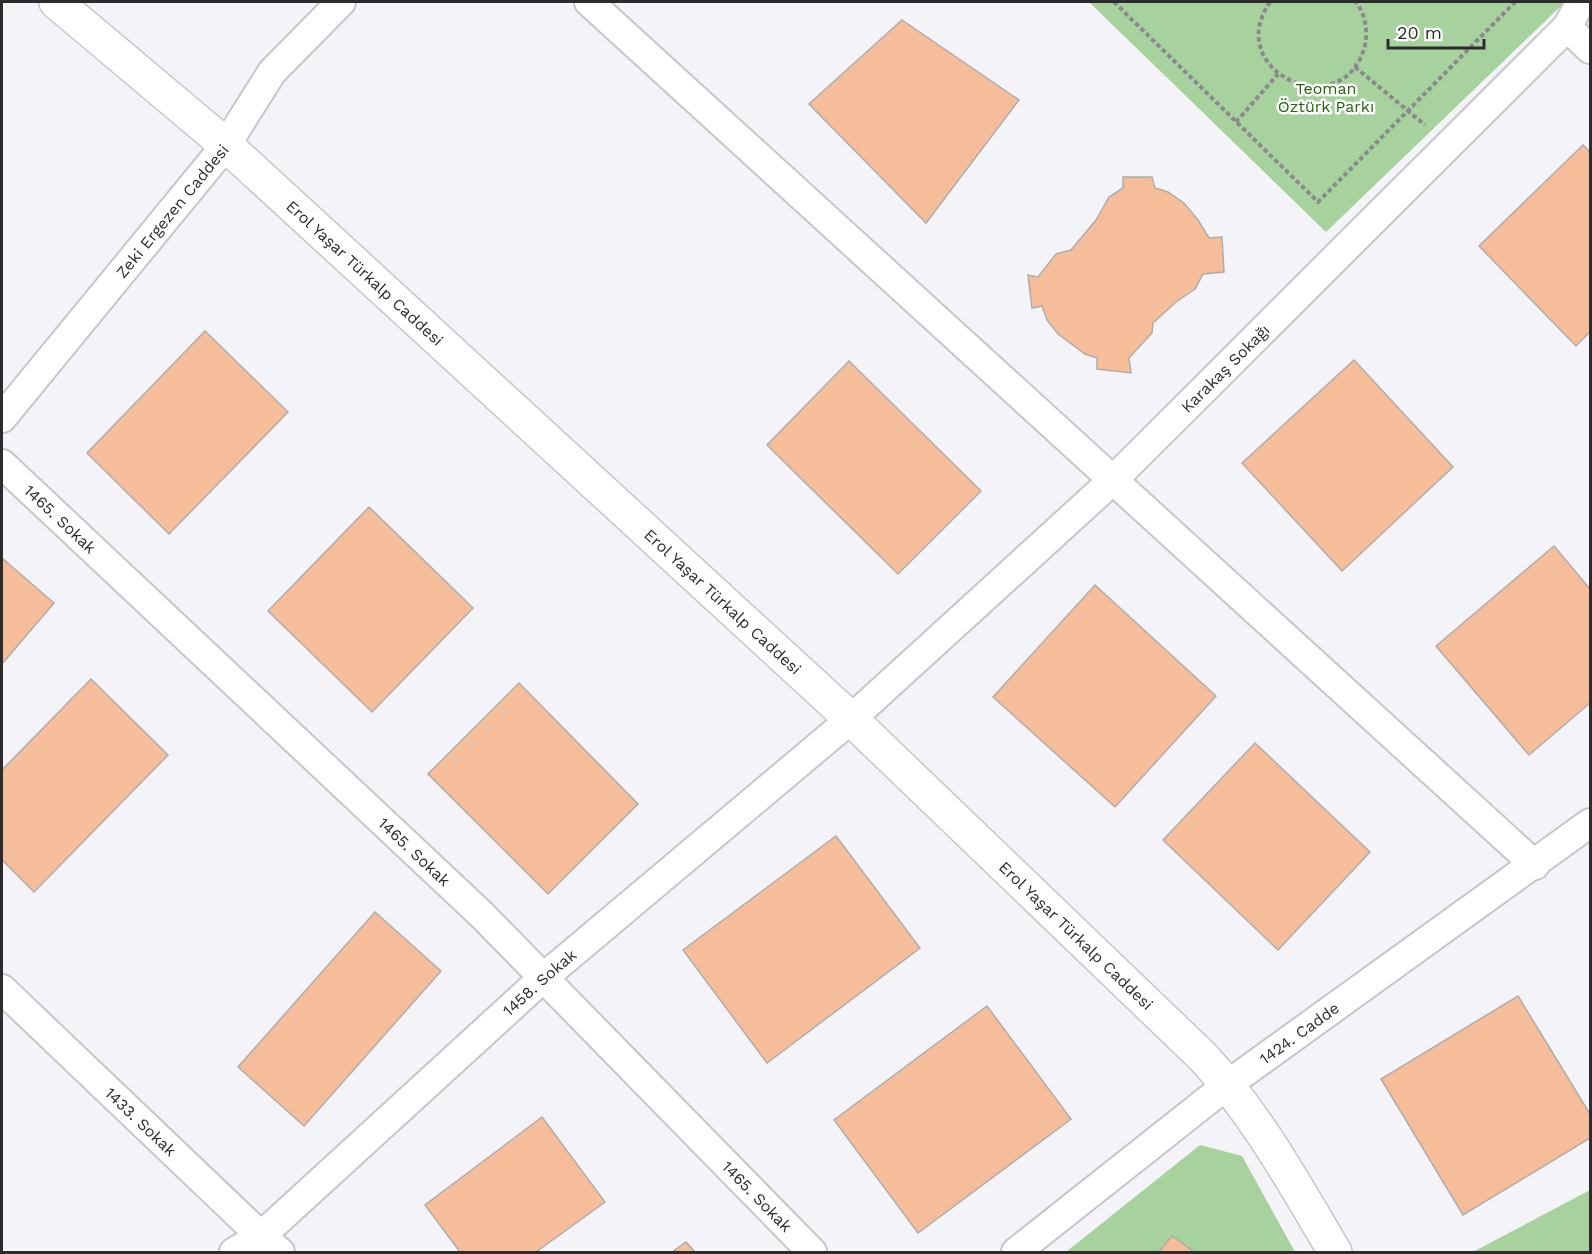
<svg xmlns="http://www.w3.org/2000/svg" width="1592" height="1254" viewBox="0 0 1592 1254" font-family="'Work Sans',sans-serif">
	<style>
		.green { fill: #a7d19d }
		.building { fill: #f6bd9b; stroke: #b0acaa; stroke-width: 1.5 }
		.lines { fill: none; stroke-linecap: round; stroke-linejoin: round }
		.minor-casing { stroke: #c6c6ca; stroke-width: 32 }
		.tertiary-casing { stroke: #c6c6ca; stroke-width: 36 }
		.path { stroke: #8a8a8d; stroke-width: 4; stroke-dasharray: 4.5 3; stroke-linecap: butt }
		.minor { stroke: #fff; stroke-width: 28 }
		.tertiary { stroke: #fff; stroke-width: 33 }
		.labels { text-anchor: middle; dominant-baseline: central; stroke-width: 5; stroke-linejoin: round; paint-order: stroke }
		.park-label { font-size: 16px; fill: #266410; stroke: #fff }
		.street-label { font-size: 16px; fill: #2c2c2d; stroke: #fff }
	</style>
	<rect width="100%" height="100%" fill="#f3f3f8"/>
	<g class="green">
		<path d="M1089,2h476l-239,230z"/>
		<path d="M1200,1145l42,11 53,96h-229z"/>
		<path d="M1590,1190v62h-117z"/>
	</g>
	<g class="building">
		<path d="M902,20l117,80 -93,123 -117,-119z"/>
		<path d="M1583,145l7,7v180l-14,14 -97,-100z"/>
		<path d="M1123,177h29l3,11 13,4 16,11 14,17 11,18 13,-1 2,35 -21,2 -8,15 -19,13 -23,21 -1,10 -23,25 2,15 -34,-4v-11l-12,-4 -27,-20 -11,-14 -5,-14 -10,2 -4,-33 10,2 18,-23 15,-4 25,-30 13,-23 14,-9z"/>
		<path d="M205,331l83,81 -119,122 -82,-81z"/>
		<path d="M1354,360l99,107 -111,104 -100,-108z"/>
		<path d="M849,361l132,130 -83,83 -131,-129z"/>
		<path d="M369,507l104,101 -101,104 -104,-101z"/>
		<path d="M1554,546l36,43v114l-61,52 -93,-109z"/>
		<path d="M2,558l52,45 -52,61z"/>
		<path d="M1095,585l121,111 -101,111 -122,-110z"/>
		<path d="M91,679l77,76 -134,137 -32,-32v-90z"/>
		<path d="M519,683l119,121 -90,90 -120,-120z"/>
		<path d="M1255,743l115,109 -92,98 -115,-110z"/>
		<path d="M836,836l84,112 -153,115 -84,-113z"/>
		<path d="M375,912l66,59 -137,155 -66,-59z"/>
		<path d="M1518,996l72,118v24l-127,77 -82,-136z"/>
		<path d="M987,1006l84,113 -153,114 -84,-113z"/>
		<path d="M542,1117l63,85 -69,50h-76l-35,-47z"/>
		<path d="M1172,1236l22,16h-35z"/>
		<path d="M686,1242l9,10h-23z"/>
	</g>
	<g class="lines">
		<defs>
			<g id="minor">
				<path d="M589,2l946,863"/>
				<path d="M1567,27l23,22"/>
				<path id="s1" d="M2,418l224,-273 46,-73 69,-70"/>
				<path id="s2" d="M2,464l480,451 330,337"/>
				<path id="s3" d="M2,989l259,247 19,16"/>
				<path id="s4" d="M234,1252l27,-16 282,-258 308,-259 262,-239 454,-453 14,-25"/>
				<path id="s5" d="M1016,1252l211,-167 363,-262"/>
			</g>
			<g id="tertiary">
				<path id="s6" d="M56,2l170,143 625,574 352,338c54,58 92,128 132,195"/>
			</g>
		</defs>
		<use href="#minor" class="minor-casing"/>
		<use href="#tertiary" class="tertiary-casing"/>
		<g class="path">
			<path d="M1114,2l204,200 197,-200"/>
			<path d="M1270,2c-49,71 75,125 95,43 3,-15 0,-31 -9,-43"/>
			<path d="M1355,67l70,58"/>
			<path d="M1236,122l42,-48"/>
		</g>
		<use href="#minor" class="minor"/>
		<use href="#tertiary" class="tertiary"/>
	</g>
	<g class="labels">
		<g class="park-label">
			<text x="1326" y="88">Teoman<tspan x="1326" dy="18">Öztürk Parkı</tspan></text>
		</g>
		<g class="street-label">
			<text stroke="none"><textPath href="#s1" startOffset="268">Zeki Ergezen Caddesi</textPath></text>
			<text stroke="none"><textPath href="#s6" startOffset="411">Erol Yaşar Türkalp Caddesi</textPath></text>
			<text stroke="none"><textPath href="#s4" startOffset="1329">Karakaş Sokağı</textPath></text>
			<text stroke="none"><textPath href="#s2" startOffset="80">1465. Sokak</textPath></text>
			<text stroke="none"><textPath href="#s6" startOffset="897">Erol Yaşar Türkalp Caddesi</textPath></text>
			<text stroke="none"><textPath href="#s2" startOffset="566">1465. Sokak</textPath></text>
			<text stroke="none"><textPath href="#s6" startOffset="1383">Erol Yaşar Türkalp Caddesi</textPath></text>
			<text stroke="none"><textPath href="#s4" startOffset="408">1458. Sokak</textPath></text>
			<text stroke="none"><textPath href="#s5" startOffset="358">1424. Cadde</textPath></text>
			<text stroke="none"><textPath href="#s3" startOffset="192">1433. Sokak</textPath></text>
			<text stroke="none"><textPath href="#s2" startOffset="1052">1465. Sokak</textPath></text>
		</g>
	</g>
	<rect width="1592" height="1254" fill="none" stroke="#2c2c2d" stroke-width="6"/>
	<path d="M1388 39v9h96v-9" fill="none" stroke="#2c2c2d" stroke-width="3"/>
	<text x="1397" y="39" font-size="18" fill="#2c2c2d" stroke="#ffffff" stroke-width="4.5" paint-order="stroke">20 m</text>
</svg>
